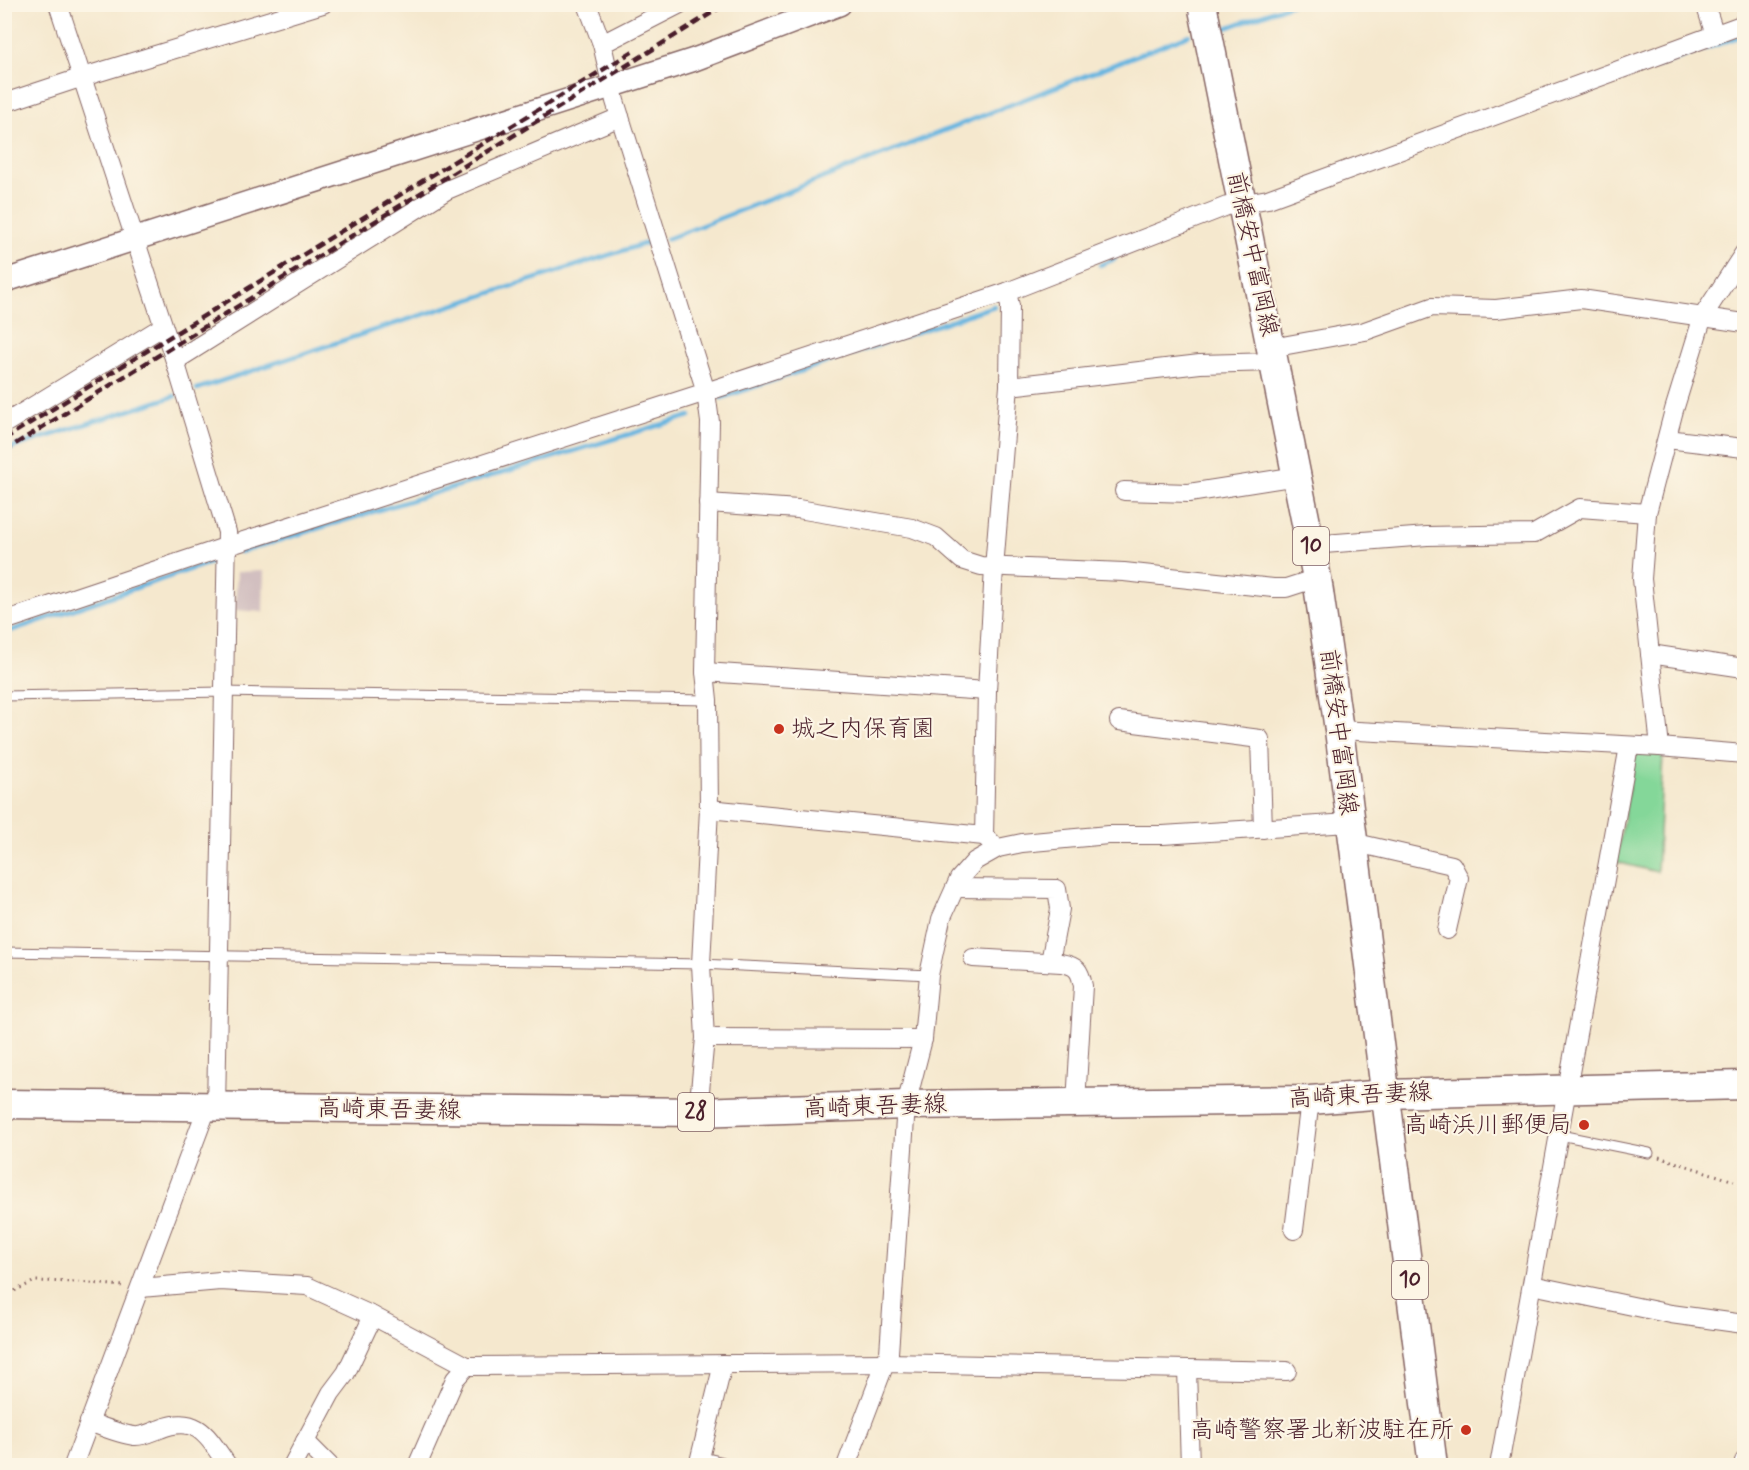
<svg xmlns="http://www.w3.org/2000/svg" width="1749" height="1470" viewBox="0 0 1749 1470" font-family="Mynerve,'Klee One',sans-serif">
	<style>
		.industrial { fill: #d2bfc0 }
		.green { fill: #84d799; stroke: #677b62; stroke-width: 1.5 }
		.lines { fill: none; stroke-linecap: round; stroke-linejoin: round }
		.stream { stroke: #66b5e0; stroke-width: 4.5 }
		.service-casing { stroke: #866564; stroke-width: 11 }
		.minor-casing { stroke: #866564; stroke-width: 20 }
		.tertiary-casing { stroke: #866564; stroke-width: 25 }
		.primary-casing { stroke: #866564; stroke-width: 31 }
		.path { stroke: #866564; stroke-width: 3; stroke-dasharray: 1.5 4.5; stroke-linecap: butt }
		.service { stroke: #fff; stroke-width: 9 }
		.minor { stroke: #fff; stroke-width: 18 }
		.tertiary { stroke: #fff; stroke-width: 22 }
		.primary { stroke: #fff; stroke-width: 28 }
		.rail { stroke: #4a1f2b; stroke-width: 4.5; stroke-dasharray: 9 4.5; stroke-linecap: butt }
		.poi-dot { fill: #c8321e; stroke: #fcf5e5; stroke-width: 2 }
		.labels { text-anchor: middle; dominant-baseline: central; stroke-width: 4.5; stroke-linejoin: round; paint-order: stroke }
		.shield { fill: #fcf5e5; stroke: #7f5f63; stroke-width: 1.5 }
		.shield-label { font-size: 22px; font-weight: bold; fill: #4a1f2b }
		.street-label { font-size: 24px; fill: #4a1f2b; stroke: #fcf5e5 }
		.poi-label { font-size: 24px; fill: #4a1f2b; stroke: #fcf5e5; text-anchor: end }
	</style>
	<rect width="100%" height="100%" fill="#fcf5e5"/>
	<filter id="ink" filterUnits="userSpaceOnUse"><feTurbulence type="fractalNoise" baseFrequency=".0167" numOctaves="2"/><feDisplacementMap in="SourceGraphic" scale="12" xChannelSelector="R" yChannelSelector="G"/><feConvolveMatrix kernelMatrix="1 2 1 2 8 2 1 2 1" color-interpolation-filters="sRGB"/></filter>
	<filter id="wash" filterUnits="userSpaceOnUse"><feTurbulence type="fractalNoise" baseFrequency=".008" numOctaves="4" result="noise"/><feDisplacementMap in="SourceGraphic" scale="24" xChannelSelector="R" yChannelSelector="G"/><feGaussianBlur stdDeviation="1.35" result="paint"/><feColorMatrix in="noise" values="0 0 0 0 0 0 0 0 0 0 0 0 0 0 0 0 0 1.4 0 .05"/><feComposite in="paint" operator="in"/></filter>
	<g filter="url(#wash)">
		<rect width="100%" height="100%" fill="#f5e8ce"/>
		<path class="industrial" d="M264,571l-1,41 -28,-2 2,-38z"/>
		<path class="green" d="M1635,753l28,2 -6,117 -41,-10z"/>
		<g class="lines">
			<g class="stream">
				<path d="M1218,31l74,-27"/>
				<path d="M1600,86l144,-51"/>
				<path d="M667,239l522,-204"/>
				<path d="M1100,265l15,-6"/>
				<path d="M197,389l175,-58 281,-90"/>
				<path d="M721,398l273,-92"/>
				<path d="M4,450l171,-54"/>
				<path d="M240,552l450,-136"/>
				<path d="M4,633l208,-71"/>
			</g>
		</g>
	</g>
	<g filter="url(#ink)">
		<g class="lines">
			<defs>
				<g id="service">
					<path d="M4,696l219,-4 485,8"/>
					<path d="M4,952l697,12 228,11"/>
					<path d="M1560,1135l89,18"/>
				</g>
				<g id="minor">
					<path d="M58,4l117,357 52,171 -11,576"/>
					<path d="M587,4l15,40 13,57 91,291 4,30 -5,250 3,28 1,109 -8,155 4,74 -7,74"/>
					<path d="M1705,4l10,31"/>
					<path d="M602,44l78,-40"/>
					<path d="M4,103l79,-26 240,-73"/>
					<path d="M1271,348l94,-17 67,-24 64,2 85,-10 163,24"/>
					<path d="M175,361l272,-171 173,-73"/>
					<path d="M1009,386l191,-22 74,-2"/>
					<path d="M4,424l158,-97"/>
					<path d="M1667,439l77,9"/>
					<path d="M1124,491l65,2 108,-17"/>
					<path d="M708,503l90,6 114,19 24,9 26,23 19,6 143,6 149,16h13l31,-10"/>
					<path d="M1311,545l116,-9 107,-2 46,-26 67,5"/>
					<path d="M4,621l224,-75 478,-154 301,-100 220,-86 41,-7 476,-175"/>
					<path d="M1650,654l94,14"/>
					<path d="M705,672l282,19"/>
					<path d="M1119,721l141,18 3,90"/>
					<path d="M1339,730l321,17 84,7"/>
					<path d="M1660,747l-18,-168 5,-66 27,-103 29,-94 41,-63"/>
					<path d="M709,809l275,27 8,7"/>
					<path d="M984,836l3,-145 7,-123 15,-182 1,-80 -3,-14"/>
					<path d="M1352,842l100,23 7,13 -12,52"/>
					<path d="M956,888l101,1 3,20 -10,53"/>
					<path d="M973,958l88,5c16,3 19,7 22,23l-7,117"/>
					<path d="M705,1038l218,1"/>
					<path d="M1294,1230l16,-130"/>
					<path d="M1532,1285l139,29 73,10"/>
					<path d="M141,1288l79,-7 87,5 66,30 94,50 -12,13 -38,87"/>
					<path d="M467,1366l420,-3 400,8"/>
					<path d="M1187,1369l3,97"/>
					<path d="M89,1422c14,5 30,12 45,14 8,1 18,-4 26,-7 38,-16 49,10 68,37"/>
					<path d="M305,1441l25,25"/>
					<path d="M700,1461l21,5"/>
					<path d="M73,1466l134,-358"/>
					<path d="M292,1466l39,-73 15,-20 27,-57"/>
					<path d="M698,1466l25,-102"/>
					<path d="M846,1466l43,-113 17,-248 17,-66 6,-64 12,-56 18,-40 16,-18 23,-13 24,-5 86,-8h55l186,-12"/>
					<path d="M1499,1466l130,-720"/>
					<path d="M1743,1466l1,-5"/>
				</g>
				<path id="tertiary" d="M4,281l689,-221 147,-56"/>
				<g id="primary">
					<path d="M1202,4l115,574 22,152 94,736"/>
					<path d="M4,1104l694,8 208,-7 404,-5 76,-6 358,-9"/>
				</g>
			</defs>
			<use href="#service" class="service-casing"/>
			<use href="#minor" class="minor-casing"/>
			<use href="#tertiary" class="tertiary-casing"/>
			<use href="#primary" class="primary-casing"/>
			<g class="path">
				<path d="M1659,1157l75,24"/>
				<path d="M4,1296l31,-15 43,1 46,4"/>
			</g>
			<use href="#service" class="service"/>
			<use href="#minor" class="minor"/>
			<use href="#tertiary" class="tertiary"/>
			<use href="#primary" class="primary"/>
			<g class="rail">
				<path d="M4,439l631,-389"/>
				<path d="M4,451l722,-447"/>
			</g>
		</g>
	</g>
	<g class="poi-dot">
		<circle cx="779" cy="729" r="6"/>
		<circle cx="1584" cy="1125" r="6"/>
		<circle cx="1466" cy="1430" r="6"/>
	</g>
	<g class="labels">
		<g class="shield">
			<rect x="1293" y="527" width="36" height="38" rx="4.5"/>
			<rect x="678" y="1093" width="36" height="38" rx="4.5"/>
			<rect x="1392" y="1261" width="36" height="38" rx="4.5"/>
		</g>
		<g class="shield-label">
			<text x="1311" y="546">10</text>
			<text x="696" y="1112">28</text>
			<text x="1410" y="1280">10</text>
		</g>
		<g class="street-label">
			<text transform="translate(1252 254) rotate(78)">前橋安中富岡線</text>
			<text transform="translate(1338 732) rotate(83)">前橋安中富岡線</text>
			<text transform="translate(1360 1096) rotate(-3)">高崎東吾妻線</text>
			<text transform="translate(875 1107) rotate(-2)">高崎東吾妻線</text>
			<text transform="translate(389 1110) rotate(1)">高崎東吾妻線</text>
		</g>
		<g class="poi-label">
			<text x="791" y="729" text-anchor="start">城之内保育園</text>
			<text x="1572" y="1125">高崎浜川郵便局</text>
			<text x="1454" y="1430">高崎警察署北新波駐在所</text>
		</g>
	</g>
	<rect width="1749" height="1470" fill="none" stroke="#fcf5e5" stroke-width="24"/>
</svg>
